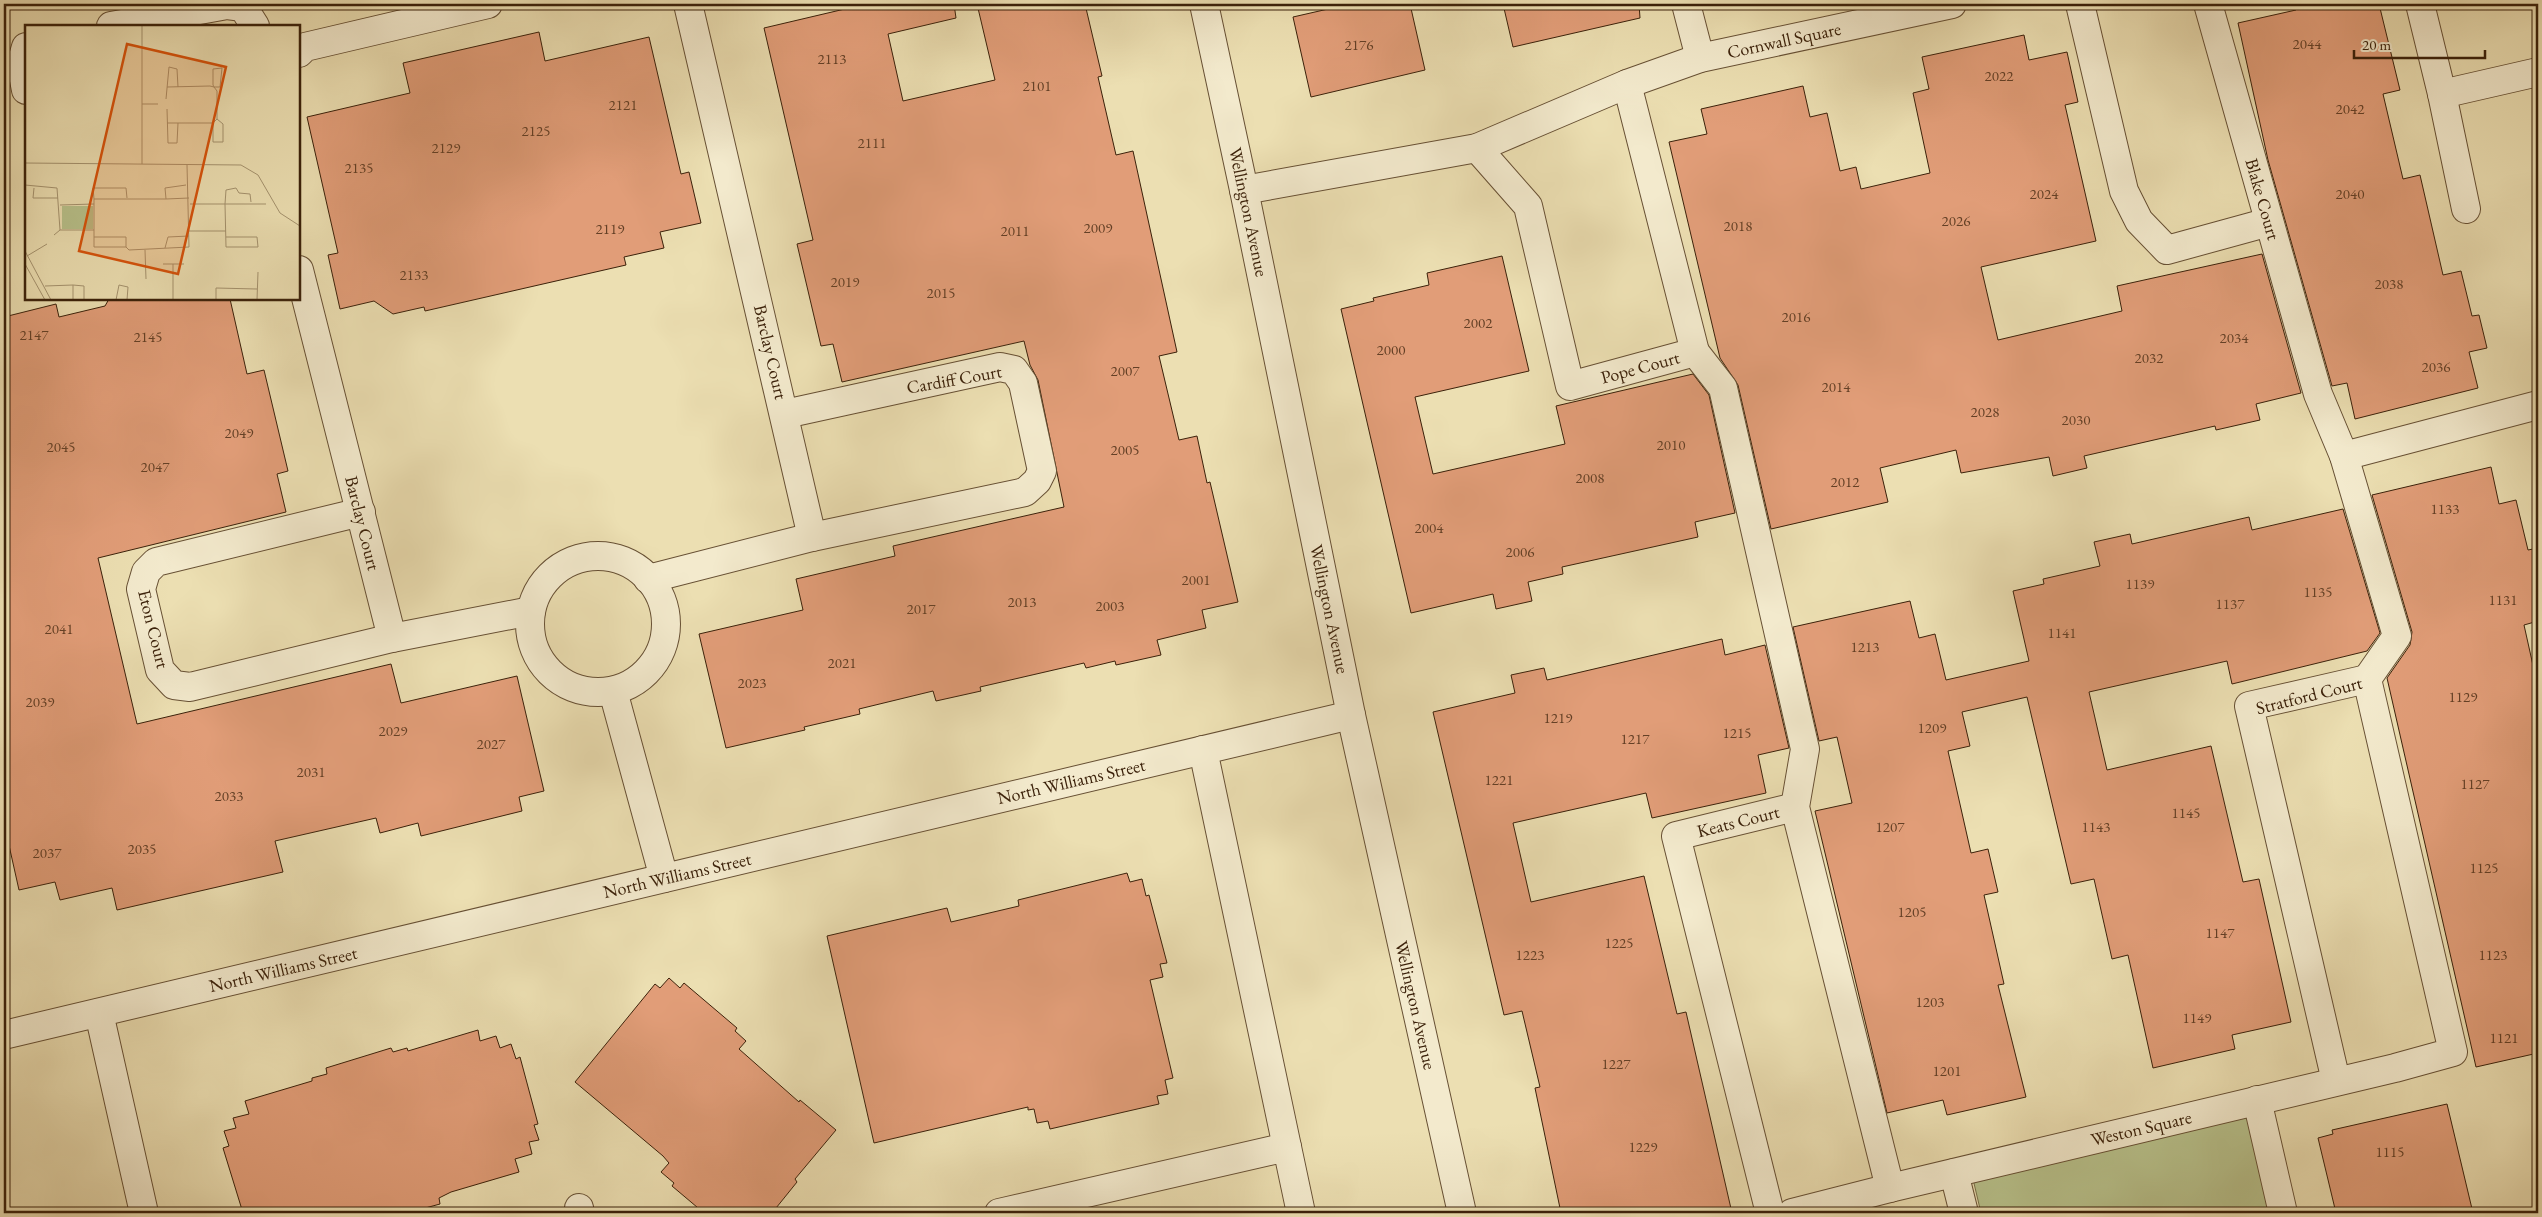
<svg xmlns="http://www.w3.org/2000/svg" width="2542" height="1217" viewBox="0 0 2542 1217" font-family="'EB Garamond',serif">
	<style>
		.green { fill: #b8c28c; stroke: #7a724b }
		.building { fill: #e19d78; stroke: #3b210a }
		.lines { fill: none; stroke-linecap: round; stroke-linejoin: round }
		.minor-casing { stroke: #675034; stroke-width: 30 }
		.minor { stroke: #f3eacd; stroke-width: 28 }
		.labels { text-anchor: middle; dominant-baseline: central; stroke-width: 4; stroke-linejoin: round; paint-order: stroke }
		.number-label { font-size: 15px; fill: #644026 }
		.street-label { font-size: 18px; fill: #3b210a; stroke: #f3eacd }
		.inset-road { fill: none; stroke: #a5936f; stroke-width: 1 }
		.view { fill: #d7530c; fill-opacity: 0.15; stroke: #d7530c; stroke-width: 2.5 }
		.inset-edge { fill: none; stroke: #3b210a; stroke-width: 2.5 }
	</style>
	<rect width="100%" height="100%" fill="#ecdfb2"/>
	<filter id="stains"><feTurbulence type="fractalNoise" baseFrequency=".004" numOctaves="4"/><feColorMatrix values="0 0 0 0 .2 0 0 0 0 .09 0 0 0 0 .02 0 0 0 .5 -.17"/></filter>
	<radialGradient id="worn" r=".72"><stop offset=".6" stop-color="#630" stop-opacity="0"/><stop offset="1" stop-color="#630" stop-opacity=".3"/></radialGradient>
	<path class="green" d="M2248,1114l23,99h-290l-8,-34z"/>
	<g class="building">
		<path d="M866,4h88l2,14 -68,16 15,67 92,-21 -18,-76h108l17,72 -4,1 18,78 17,-4 44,201 -18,4 20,84 18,-4 10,47 3,-1 28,120 -36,8 4,18 -49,12 4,15 -45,10 -1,-4 -29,7 -2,-5 -104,24 1,4 -45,10 -3,-10 -74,18 1,5 -56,13 1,3 -79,18 -27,-114 104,-24 -7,-31 99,-23 -2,-10 171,-39 -26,-127 -8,-15 -6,-24 -182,41 -9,-38 -12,2 -24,-102 16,-4 -49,-212z"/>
		<path d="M1350,4h60l15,66 -114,27 -18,-80z"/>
		<path d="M1503,4h136l1,14 -127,29z"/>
		<path d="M2295,4h84l21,86 -17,4 20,85 17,-4 23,100 18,-4 11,45 7,-1 8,33 -18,4 9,36 -123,31 -8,-36 -15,3 -64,-226 -30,-137 58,-13z"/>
		<path d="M539,32l6,29 104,-24 32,137 8,-2 12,51 -41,9 4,16 -40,9 2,8 -201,46 -1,-4 -31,7 -19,-13 -34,8 -12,-54 10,-2 -31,-136 103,-24 -7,-30z"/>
		<path d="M2024,35l5,25 38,-8 11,50 -13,3 31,136 -115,26 17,73 124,-29 -5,-25 145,-32 39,139 -45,11 4,16 -44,10 -1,-4 -131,30 3,12 -34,8 -4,-19 -88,16 -5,-23 -76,18 8,34 -117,27 -33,-144 -18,-27 -51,-216 38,-8 -6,-25 102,-23 7,31 17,-4 13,58 16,-4 5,22 69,-16 -17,-80 16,-4 -7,-32z"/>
		<path d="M1502,256l27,115 -114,26 18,77 132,-30 -9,-38 137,-32 16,21 26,118 -40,9 3,15 -136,30 1,7 -35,8 4,19 -36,8 -3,-15 -82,19 -70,-304 33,-8 -1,-3 56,-13 -2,-12z"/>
		<path d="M109,299h121l17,75 17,-4 24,101 -11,3 9,38 -188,46 39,166 254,-60 10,39 116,-27 27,115 -25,6 3,14 -101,25 -3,-13 -38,10 -4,-15 -101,23 8,31 -166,38 -5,-22 -52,12 -5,-18 -36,8 -15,-67v-506l52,-13 3,13 46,-11z"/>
		<path d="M2491,467l8,37 17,-4 12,50 10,-2v73l-14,4 14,63v365l-62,14 -89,-389 23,-33 2,-13 -40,-137z"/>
		<path d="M2343,509l37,124 -13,18 -135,33 -5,-23 -138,31 18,78 104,-24 32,136 16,-3 32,143 -59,13 3,14 -82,19 -25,-113 -16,4 -18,-80 -23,5 -44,-187 -65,15 8,34 -22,5 23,102 17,-4 10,43 -14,3 20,89 -6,1 28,112 -79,18 -4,-15 -56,13 -72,-302 37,-8 -15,-66 -18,4 -26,-114 117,-26 9,37 16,-4 11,46 83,-19 -16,-70 31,-7 -1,-5 57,-13 -6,-24 36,-8 2,10 117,-27 3,13z"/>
		<path d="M1722,639l3,16 40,-10 24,103 -31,7 8,38 -114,25 -6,-25 -133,30 18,79 113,-26 33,138 9,-2 46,201h-171l-26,-125 5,-1 -18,-76 -18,4 -71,-303 82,-19 -4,-18 33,-7 3,12z"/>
		<path d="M1127,873l3,9 12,-3 4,17 3,-1 18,68 -7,1 3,13 -13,3 23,98 -8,2 3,14 -11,2 2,8 -109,25 -2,-8 -11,2 -3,-14 -6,1v-3l-154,36 -47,-207 120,-28 4,14 68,-16 -1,-6z"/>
		<path d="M669,978l11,10 4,-5 53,45 -2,3 11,10 -7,8 60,53 1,-2 36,30 -41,49 2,3 -25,31h-68l-32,-27 2,-3 -13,-11 8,-9 -6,-7 -88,-74 80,-98 5,4z"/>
		<path d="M478,1030l2,11 16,-5 4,12 11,-4 5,15 4,-2 18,67 -4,1 5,15 -10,2 3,12 -17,5 4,13 -68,20 -12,6 1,6 -33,9h-164l-20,-65 6,-2 -5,-15 12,-3 -3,-10 16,-4 -4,-13 67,-20v-3l15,-4 -1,-6 65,-20 2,4 14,-4 1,3z"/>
		<path d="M2447,1104l26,109h-137l-18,-75 15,-4 -1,-4z"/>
	</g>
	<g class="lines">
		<defs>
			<g id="minor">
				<path d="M688,4l124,533"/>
				<path d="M1204,4l40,186 107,525 111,498"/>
				<path d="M1686,4l14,54"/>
				<path d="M2080,4l44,187 15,30 28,29 102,-28"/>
				<path d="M2208,4l110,390 26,62 53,180 -30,43"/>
				<path d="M2420,4l22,90 24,115"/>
				<path d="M111,26l116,-21 16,2 12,19"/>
				<path d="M26,47l-5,17 5,26"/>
				<path d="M299,53l6,-6 183,-43"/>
				<path d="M2442,94l96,-22"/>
				<path d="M1477,148l51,58 42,180 125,-34 -68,-268"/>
				<path d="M1244,190l233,-42 150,-64 73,-26 252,-54"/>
				<path d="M299,270l93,368"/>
				<path d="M1695,352l28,36 82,361 -10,58 95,381 -98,25"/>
				<path d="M2344,456l194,-51"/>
				<path d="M361,512l-205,50 -10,10 -5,17 19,81 14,15 16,2 202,-49 139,-27"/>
				<circle cx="598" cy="624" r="68"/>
				<path d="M648,579l164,-42 213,-45 12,-11 5,-10 -19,-88 -9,-13 -14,-3 -215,47"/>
				<path d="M613,691l51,187"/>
				<path d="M1203,750l84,397"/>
				<path d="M99,1013l45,200"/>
				<path d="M4,1035l1347,-320"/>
				<path d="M2336,1081l-87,-375 118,-27"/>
				<path d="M2257,1100l26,113"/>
				<path d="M1954,1173l10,40"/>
				<path d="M1890,1188l505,-120 58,-16 -86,-373"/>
				<path d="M579,1208l1,5"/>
				<path d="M999,1213l288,-66 14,66"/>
				<path d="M1770,1213l-94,-377 119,-29"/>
			</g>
		</defs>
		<use href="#minor" class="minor-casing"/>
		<use href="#minor" class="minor"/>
	</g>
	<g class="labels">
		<g class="number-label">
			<text x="2307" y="43">2044</text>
			<text x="1359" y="44">2176</text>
			<text x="832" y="58">2113</text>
			<text x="1999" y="75">2022</text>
			<text x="1037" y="85">2101</text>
			<text x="623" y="104">2121</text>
			<text x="2350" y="108">2042</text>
			<text x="536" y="130">2125</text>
			<text x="872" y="142">2111</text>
			<text x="446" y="147">2129</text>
			<text x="359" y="167">2135</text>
			<text x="2044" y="193">2024</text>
			<text x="2350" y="193">2040</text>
			<text x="1956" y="220">2026</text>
			<text x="1738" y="225">2018</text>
			<text x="1098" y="227">2009</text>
			<text x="610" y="228">2119</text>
			<text x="1015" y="230">2011</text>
			<text x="414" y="274">2133</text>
			<text x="845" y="281">2019</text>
			<text x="2389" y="283">2038</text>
			<text x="941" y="292">2015</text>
			<text x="1796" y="316">2016</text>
			<text x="1478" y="322">2002</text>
			<text x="34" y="334">2147</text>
			<text x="148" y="336">2145</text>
			<text x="2234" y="337">2034</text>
			<text x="1391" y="349">2000</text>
			<text x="2149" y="357">2032</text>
			<text x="2436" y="366">2036</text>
			<text x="1125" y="370">2007</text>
			<text x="1836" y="386">2014</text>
			<text x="1985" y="411">2028</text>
			<text x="2076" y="419">2030</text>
			<text x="239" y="432">2049</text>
			<text x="1671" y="444">2010</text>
			<text x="61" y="446">2045</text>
			<text x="1125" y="449">2005</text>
			<text x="155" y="466">2047</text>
			<text x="1590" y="477">2008</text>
			<text x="1845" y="481">2012</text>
			<text x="2445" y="508">1133</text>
			<text x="1429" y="527">2004</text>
			<text x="1520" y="551">2006</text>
			<text x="1196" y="579">2001</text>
			<text x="2140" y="583">1139</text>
			<text x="2318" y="591">1135</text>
			<text x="2503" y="599">1131</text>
			<text x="1022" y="601">2013</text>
			<text x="2230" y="603">1137</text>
			<text x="1110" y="605">2003</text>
			<text x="921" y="608">2017</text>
			<text x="59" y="628">2041</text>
			<text x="2062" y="632">1141</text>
			<text x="1865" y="646">1213</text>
			<text x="842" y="662">2021</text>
			<text x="752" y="682">2023</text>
			<text x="2463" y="696">1129</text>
			<text x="40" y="701">2039</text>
			<text x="1558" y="717">1219</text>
			<text x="1932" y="727">1209</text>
			<text x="393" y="730">2029</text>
			<text x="1737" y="732">1215</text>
			<text x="1635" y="738">1217</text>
			<text x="491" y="743">2027</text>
			<text x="311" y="771">2031</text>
			<text x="1499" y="779">1221</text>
			<text x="2475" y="783">1127</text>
			<text x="229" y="795">2033</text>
			<text x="2186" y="812">1145</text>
			<text x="1890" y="826">1207</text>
			<text x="2096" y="826">1143</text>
			<text x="142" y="848">2035</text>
			<text x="47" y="852">2037</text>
			<text x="2484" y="867">1125</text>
			<text x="1912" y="911">1205</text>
			<text x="2220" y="932">1147</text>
			<text x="1619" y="942">1225</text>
			<text x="1530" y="954">1223</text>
			<text x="2493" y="954">1123</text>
			<text x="1930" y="1001">1203</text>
			<text x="2197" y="1017">1149</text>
			<text x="2504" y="1037">1121</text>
			<text x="1616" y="1063">1227</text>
			<text x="1947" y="1070">1201</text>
			<text x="1643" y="1146">1229</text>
			<text x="2390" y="1151">1115</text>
		</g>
		<g class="street-label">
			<text transform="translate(1784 40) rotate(-12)">Cornwall Square</text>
			<text transform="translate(2263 199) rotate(74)">Blake Court</text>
			<text transform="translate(1249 212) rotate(78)">Wellington Avenue</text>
			<text transform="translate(771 352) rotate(77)">Barclay Court</text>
			<text transform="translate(1640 367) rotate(-15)">Pope Court</text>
			<text transform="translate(954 379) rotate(-10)">Cardiff Court</text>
			<text transform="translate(363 523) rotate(76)">Barclay Court</text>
			<text transform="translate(1330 609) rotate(78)">Wellington Avenue</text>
			<text transform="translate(154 629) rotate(76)">Eton Court</text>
			<text transform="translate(2309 695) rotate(-14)">Stratford Court</text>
			<text transform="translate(1071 781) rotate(-13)">North Williams Street</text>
			<text transform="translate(1738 821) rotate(-14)">Keats Court</text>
			<text transform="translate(677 875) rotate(-13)">North Williams Street</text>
			<text transform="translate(283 969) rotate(-13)">North Williams Street</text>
			<text transform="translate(1416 1005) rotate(77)">Wellington Avenue</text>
			<text transform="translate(2141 1128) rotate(-13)">Weston Square</text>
		</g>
	</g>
	<g transform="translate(25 25)">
		<rect width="275" height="275" fill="#ecdfb2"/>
		<path d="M37,181h31v23h-31z" fill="#b8c28c"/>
		<path class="inset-road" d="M117,0v139M142,62l43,-1 4,1h6l2,-19 -9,1v16l1,2 3,4v28l-4,4M141,74l3,-32 8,2 1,18M117,79h16M142,84l1,34h9l1,-20M142,98h46M188,98v19h10v-18l-6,-5M0,138l216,2 17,10 22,38 20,13M0,160l32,3 3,42M161,160l-21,3 1,11 23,-1M9,163l-1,10h25M102,173l-1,-10h-33l1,11h72M69,174v48h32l3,3 60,-3 -2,-82M165,179h76M35,180l34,-1M164,206h37M29,210l6,-5h34M69,212h32v10M201,212h31l1,10h-32l-1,-43 1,-14 10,-2 3,5 11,1 1,8M140,223l3,-11 21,-1M120,225l1,29M0,226l26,49M2,231l20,-12M0,239l20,36M138,239h21M148,239v36M20,261l28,-1M48,275v-15l11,1v14M91,275l3,-15 9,2 -1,13M191,275v-12l41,1M232,275l1,-28"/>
		<path class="view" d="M102,19l99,23 -48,207 -99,-23z"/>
		<rect width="275" height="275" class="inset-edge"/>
	</g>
	<rect width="2542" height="1217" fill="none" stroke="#ecdfb2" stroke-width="20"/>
	<rect x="5" y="5" width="2532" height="1207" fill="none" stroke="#3b210a" stroke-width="2.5"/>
	<rect x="10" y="10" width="2522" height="1197" fill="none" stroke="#3b210a"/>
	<path d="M2354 50v8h131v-8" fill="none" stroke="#3b210a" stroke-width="2.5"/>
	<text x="2362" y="50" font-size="15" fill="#3b210a" stroke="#f3eacd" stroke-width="4" paint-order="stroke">20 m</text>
	<rect width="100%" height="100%" filter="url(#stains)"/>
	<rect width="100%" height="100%" fill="url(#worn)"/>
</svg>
